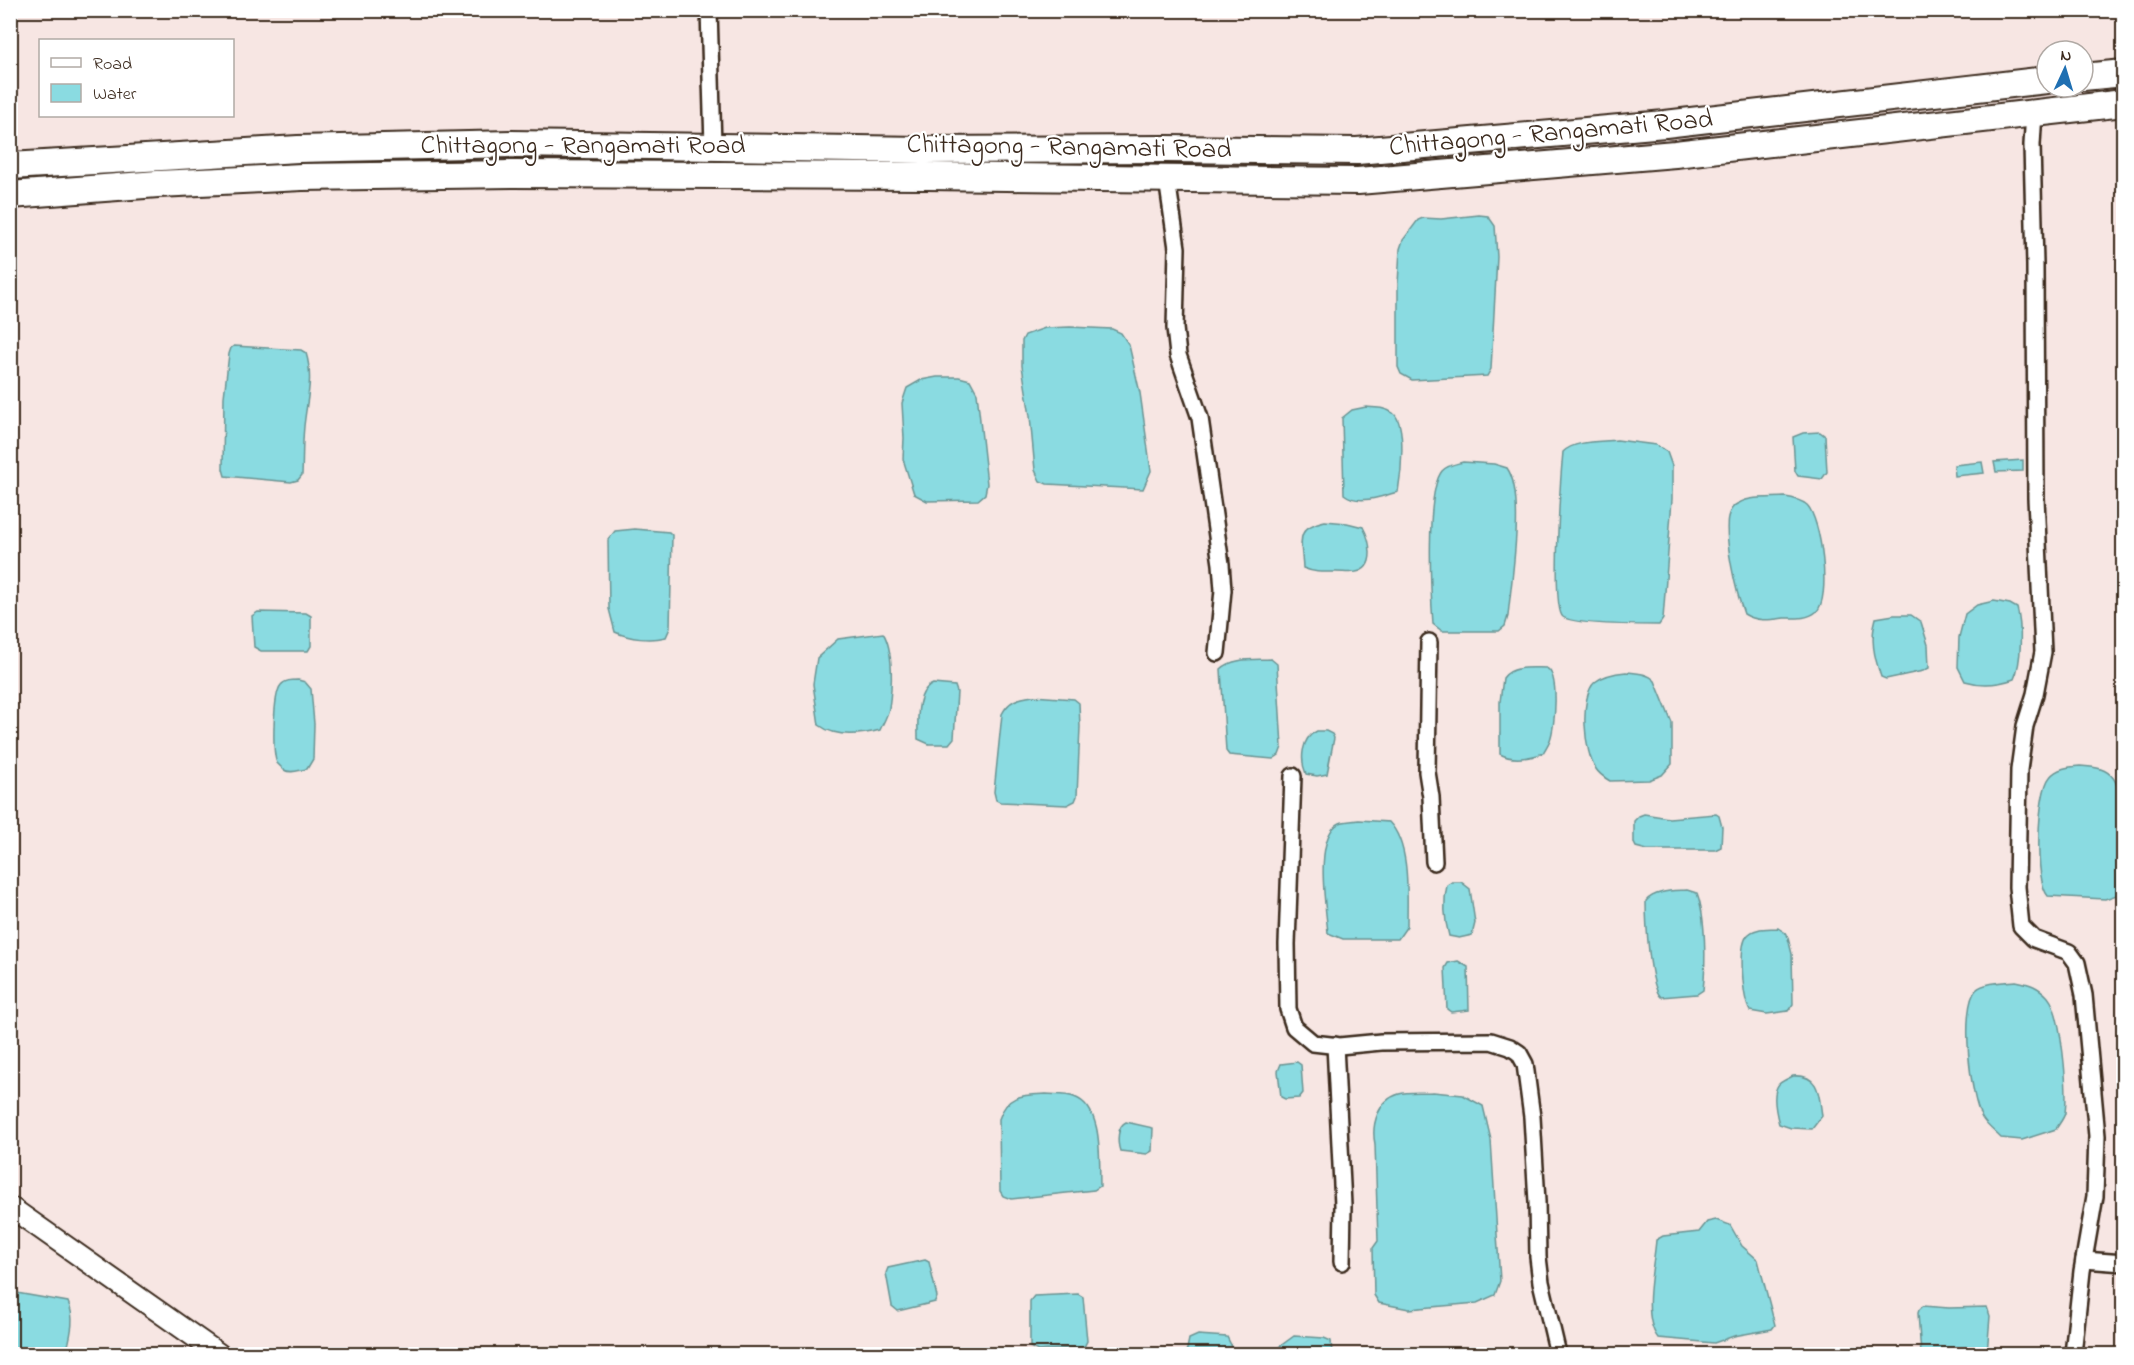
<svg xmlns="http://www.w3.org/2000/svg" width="2134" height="1365" viewBox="0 0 2134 1365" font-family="'Indie Flower',sans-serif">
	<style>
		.water { fill: #8adbe1; stroke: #6a9493; stroke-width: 1.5 }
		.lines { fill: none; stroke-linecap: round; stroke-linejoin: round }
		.minor-casing { stroke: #3b2a1e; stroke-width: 20 }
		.tertiary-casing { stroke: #3b2a1e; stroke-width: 24 }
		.trunk-casing { stroke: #3b2a1e; stroke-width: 30 }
		.minor { stroke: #fff; stroke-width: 15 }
		.tertiary { stroke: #fff; stroke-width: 20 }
		.trunk { stroke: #fff; stroke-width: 26 }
		.labels { text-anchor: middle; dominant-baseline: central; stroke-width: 4.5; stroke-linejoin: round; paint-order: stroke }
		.street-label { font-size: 27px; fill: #3b2a1e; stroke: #fff }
	</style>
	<rect width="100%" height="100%" fill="#f7e6e3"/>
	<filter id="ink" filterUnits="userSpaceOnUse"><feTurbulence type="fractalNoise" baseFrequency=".0167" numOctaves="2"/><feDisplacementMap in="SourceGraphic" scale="12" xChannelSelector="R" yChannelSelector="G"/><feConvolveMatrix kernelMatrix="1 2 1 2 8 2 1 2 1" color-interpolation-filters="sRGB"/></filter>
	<g filter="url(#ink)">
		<g class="water">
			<path d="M1479,215l9,1 7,10 2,31 -6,112 -4,7 -75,4 -11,-6 -3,-7v-83l2,-35 3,-9 15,-20 5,-2 18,1z"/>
			<path d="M1070,327l42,2 9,4 8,12 11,48 11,78 -8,18 -96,-5 -7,-3 -5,-11 -5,-54 -8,-50v-25l3,-6 20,-7z"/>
			<path d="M234,346l67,4 5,3c7,23 2,42 -1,65 -3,19 -2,38 -3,57l-4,5 -7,2 -66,-6 -2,-7 1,-72 5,-43 2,-6z"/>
			<path d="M937,377h22l11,3 7,13 10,91 -2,10 -7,6 -51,1 -13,-7 -11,-35 1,-21 -2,-35 5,-15 14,-8z"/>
			<path d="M1366,407c9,1 19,0 27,6 14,11 8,62 5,79 -17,4 -39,14 -54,2l-2,-76 10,-8z"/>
			<path d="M1820,432l5,4 2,36 -5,7 -24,-3 -3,-5 -2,-34 10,-4z"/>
			<path d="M1617,440l39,5 11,7 5,14v33l-9,120 -4,6c-18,0 -84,0 -96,-8 -12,-9 -2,-144 0,-165 12,-12 38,-10 54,-12z"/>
			<path d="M2023,460v11l-27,1 -2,-10z"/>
			<path d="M1463,462l31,2 13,4c19,26 4,114 1,148l-3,10 -6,5h-57l-9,-7c-2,-29 -8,-132 9,-153 5,-6 14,-7 21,-9z"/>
			<path d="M1982,462l2,11 -29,3 -1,-11z"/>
			<path d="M1785,497c7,1 16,3 22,8 14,14 25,94 9,107 -8,7 -21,6 -32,6 -15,2 -27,4 -40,-4 -8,-22 -20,-74 -16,-97 1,-5 5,-12 11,-14 12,-7 32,-5 46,-6z"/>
			<path d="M1325,521l22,2 16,4c7,13 14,41 -7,45 -6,1 -13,0 -20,0 -12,0 -21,1 -33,-4 -1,-26 -10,-40 22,-47z"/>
			<path d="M635,529l34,3 3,3 -2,93 -4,9c-16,4 -36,2 -51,-5l-6,-23 -1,-69 7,-9z"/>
			<path d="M1994,601l16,3 7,4c5,18 5,54 -3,71 -17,6 -32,7 -49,2l-7,-14 1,-30 6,-23 12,-9z"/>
			<path d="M258,612l48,1 5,3v30l-3,5h-47l-7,-4 -2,-31z"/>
			<path d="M1894,615h17l10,7 7,23 1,23 -6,3 -37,8 -5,-2c-7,-21 -11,-38 -5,-59z"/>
			<path d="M883,633c11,17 9,55 6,75 -1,7 -6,15 -9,22 -19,5 -44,8 -61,-5l-6,-41 4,-26 21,-19z"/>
			<path d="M1271,659l6,5 5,83 -3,8 -6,4 -44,-4 -3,-4 -5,-82c12,-12 34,-9 50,-10z"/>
			<path d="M1546,668c14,5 9,59 4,72 -2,5 -5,9 -7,13 -12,5 -31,8 -43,1v-52l3,-24c8,-13 29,-10 43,-10z"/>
			<path d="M1626,672c10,1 22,1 29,9l17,42v41l-10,11 -13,5 -39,1c-5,-3 -11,-7 -14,-12 -12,-16 -17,-73 -1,-87 9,-7 20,-9 31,-10z"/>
			<path d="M298,680l7,2 6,7 3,35 -1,35 -6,10c-8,1 -16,5 -23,1 -1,-1 -6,-6 -7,-7 -5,-10 -4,-69 4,-78 4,-5 11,-5 17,-5z"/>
			<path d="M933,684l22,2 2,6 -3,46 -5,6h-20l-11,-5c0,-17 -3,-48 15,-55z"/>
			<path d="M1033,696l41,3 5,4 1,24 -3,69 -2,5 -8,4 -67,-3 -4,-2 -2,-8 8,-78c7,-14 17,-16 31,-18z"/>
			<path d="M1317,731h9l6,3 2,4 -7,36 -10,2 -11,-2c-6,-14 -5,-36 11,-43z"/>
			<path d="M2080,766c12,1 26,1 34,13 9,13 11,81 8,98 -1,6 -3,12 -5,18l-12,4 -57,-3c-14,-15 -11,-104 2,-119 7,-9 18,-10 30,-11z"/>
			<path d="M1644,814l25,4 47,-4 3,2 3,11 -1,20 -6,3h-68l-11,-3 -2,-4v-22l5,-5z"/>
			<path d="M1359,820l30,2c22,23 18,73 18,104l-9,13h-55l-15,-6c-2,-25 -15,-98 12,-110 5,-2 13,-2 19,-3z"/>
			<path d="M1452,882h9l9,7 5,34 -3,12 -13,3 -10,-2c-5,-18 -6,-33 -2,-51z"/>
			<path d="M1687,890l10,3c9,24 9,71 6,97l-6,4 -36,3c-12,-11 -15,-78 -15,-96 9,-11 28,-10 41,-11z"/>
			<path d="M1778,928l9,6 5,20 1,50 -5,7 -21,3 -17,-3c-7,-11 -12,-64 -3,-75 7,-9 21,-7 31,-8z"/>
			<path d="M1458,961l10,6 1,43 -18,2 -4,-3 -2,-41 3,-5z"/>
			<path d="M2016,981c14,3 22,5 32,16 14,16 20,94 17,116 -1,5 -6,11 -9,16l-34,11 -21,-2c-6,-6 -15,-13 -19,-20 -12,-20 -22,-111 -6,-128 8,-8 29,-8 40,-9z"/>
			<path d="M1297,1062l4,3 2,28 -4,5 -14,1 -4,-2 -3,-26 3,-7z"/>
			<path d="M1793,1076c27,-2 26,19 29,40l-10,13 -21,-1 -12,-4c-3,-11 -8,-31 0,-40 3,-3 10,-6 14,-8z"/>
			<path d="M1433,1092l30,3 20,11 8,34 9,141 -5,14 -18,8 -68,6 -30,-6 -5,-8 -1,-47 5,-7 -3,-97c-4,-19 3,-44 24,-50 10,-3 23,-1 34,-2z"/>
			<path d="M1046,1094c9,1 20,0 28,3 30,10 25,63 26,89l-6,4 -83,9 -8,-3 -3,-5 -1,-72c8,-25 24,-24 47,-25z"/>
			<path d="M1126,1122l27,6 -1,23 -5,3 -27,-3c-3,-9 -3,-25 6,-29z"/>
			<path d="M1716,1220l14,5 12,21 16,14 17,65 -3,4 -38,7 -20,7 -56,-5c-17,-22 -4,-71 -2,-98l7,-4 36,-4 8,-10z"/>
			<path d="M925,1260l4,2 8,35 -2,5 -37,9 -6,-5 -6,-33 2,-5z"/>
			<path d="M11,1292l57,10c8,17 2,35 -2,52h-55z"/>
			<path d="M1078,1294l5,3 4,44 -3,6 -46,4 -8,-4v-46l4,-5z"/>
			<path d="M1923,1306l26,2 38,-1 3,9 -3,38h-66l-3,-41 1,-3z"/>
			<path d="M1198,1335l29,2 6,12v5h-47l3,-15z"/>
			<path d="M1294,1336l30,2 7,3 1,13h-56l3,-7z"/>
		</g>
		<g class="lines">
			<defs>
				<g id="minor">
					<path d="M709,10l4,136"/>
					<path d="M2034,112l-2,33 3,120 1,233 7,154 -8,42 -10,32 -6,44 -2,117 4,39 13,13 35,13 8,11 7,32 13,141 -2,60 -13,75 -9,83"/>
					<path d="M1167,179l10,69 -2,80 3,27 22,63 21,146 2,26 -6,63"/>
					<path d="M1429,642l-2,130 4,25 3,65"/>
					<path d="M1293,776l-6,168 1,65 6,18 19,16 26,3 42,-4 110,-1 19,6 9,6 6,11 7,53 5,85 1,55 3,25 17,72"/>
					<path d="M1335,1045l8,160 -1,57"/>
					<path d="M2084,1260l40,3"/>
				</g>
				<path id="tertiary" d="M10,1207l209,147"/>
				<g id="trunk">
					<path d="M2083,77l41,-4"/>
					<path d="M10,166l288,-17 213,-5 412,6 244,-1 190,2 308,-27 382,-44"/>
					<path d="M10,195l148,-11 144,-7 210,-3 415,2 431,5 317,-27 449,-51"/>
				</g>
			</defs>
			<use href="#minor" class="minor-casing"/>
			<use href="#tertiary" class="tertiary-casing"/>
			<use href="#trunk" class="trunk-casing"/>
			<use href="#minor" class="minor"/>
			<use href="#tertiary" class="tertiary"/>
			<use href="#trunk" class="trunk"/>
		</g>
	</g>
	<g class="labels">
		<g class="street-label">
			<text transform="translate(1551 134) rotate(-5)">Chittagong - Rangamati Road</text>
			<text x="583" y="146">Chittagong - Rangamati Road</text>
			<text transform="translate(1069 148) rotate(1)">Chittagong - Rangamati Road</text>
		</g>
	</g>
	<rect width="2134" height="1365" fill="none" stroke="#fff" stroke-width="36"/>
	<rect x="18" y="18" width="2098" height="1329" fill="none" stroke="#3b2a1e" stroke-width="2" filter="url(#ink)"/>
	<rect x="39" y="39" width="195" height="78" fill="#ffffff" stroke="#b1aaa5" stroke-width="1.5"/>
	<rect x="51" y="58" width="30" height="9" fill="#ffffff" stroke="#b1aaa5" stroke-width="1.5"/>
	<text x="93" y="69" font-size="18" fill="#3b2a1e">Road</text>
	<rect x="51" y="84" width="30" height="18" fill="#8adbe1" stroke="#b1aaa5" stroke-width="1.5"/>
	<text x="93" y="99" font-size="18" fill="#3b2a1e">Water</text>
	<g transform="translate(2065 69) rotate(4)"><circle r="28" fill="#ffffff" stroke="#b1aaa5" stroke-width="1.5"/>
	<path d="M0-4.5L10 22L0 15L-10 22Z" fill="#1f6fb2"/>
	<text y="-9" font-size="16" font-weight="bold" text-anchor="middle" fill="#3b2a1e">N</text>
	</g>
</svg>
